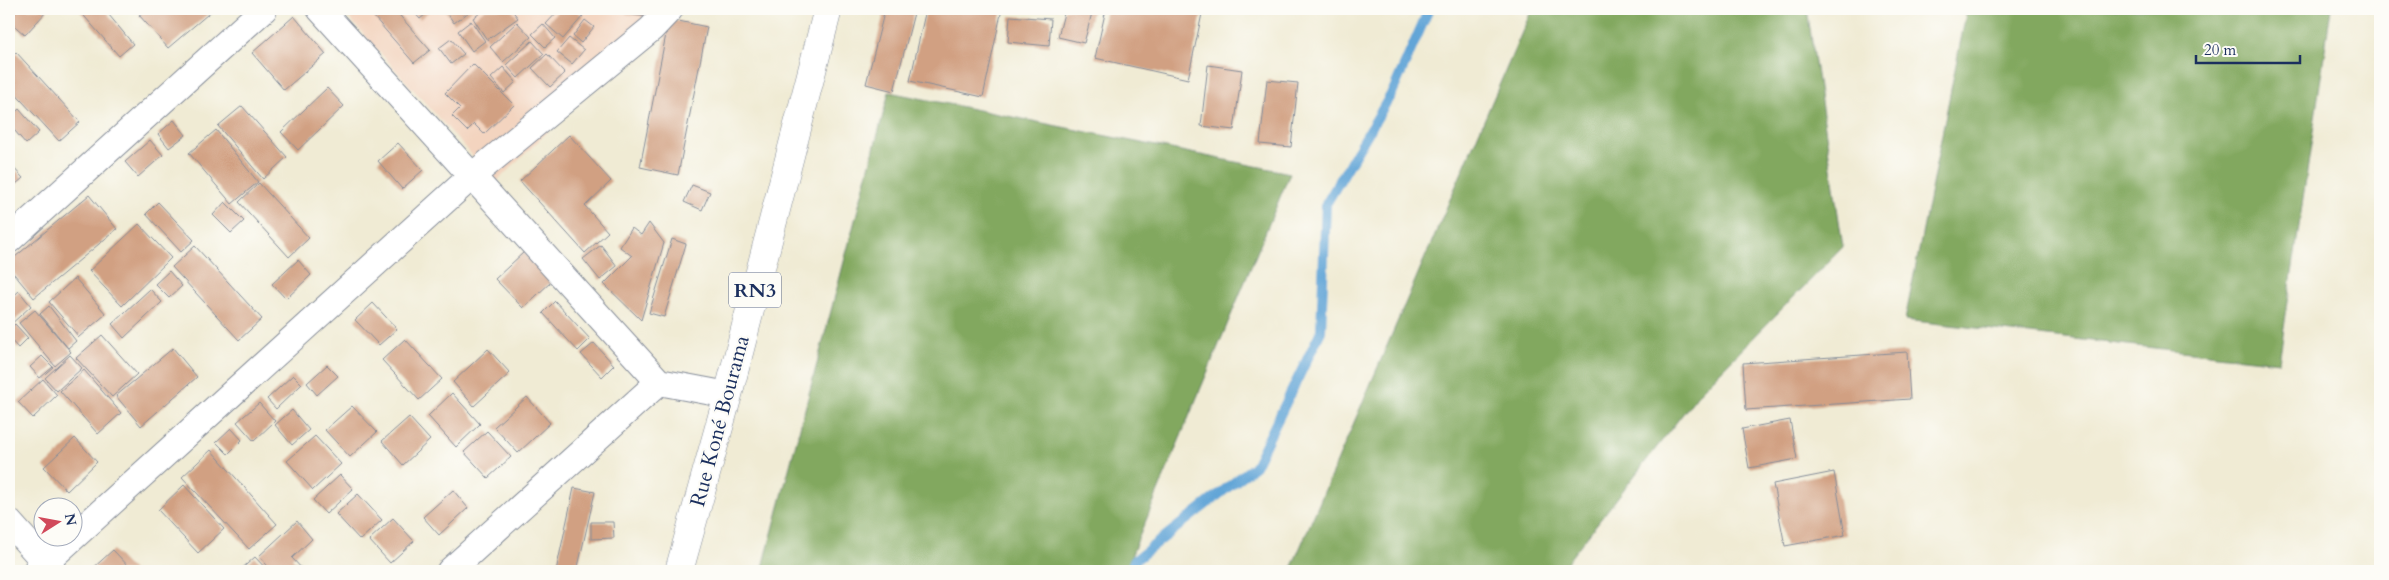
<svg xmlns="http://www.w3.org/2000/svg" width="2389" height="580" viewBox="0 0 2389 580" font-family="Cardo,serif">
	<style>
		.built { fill: #f3d4bf }
		.forest { fill: #82a85e; stroke: #4e6c5e }
		.lines { fill: none; stroke-linecap: round; stroke-linejoin: round }
		.stream { stroke: #62a5d7; stroke-width: 10 }
		.building { fill: #d1a082 }
		.minor-casing { stroke: #868d99; stroke-width: 28 }
		.trunk-casing { stroke: #868d99; stroke-width: 29 }
		.minor { stroke: #fff; stroke-width: 26 }
		.trunk { stroke: #fff; stroke-width: 28 }
		.labels { text-anchor: middle; dominant-baseline: central; stroke-width: 4.5; stroke-linejoin: round; paint-order: stroke }
		.shield { fill: #fdfcf7; stroke: #5f6c8c; stroke-width: 1 }
		.shield-label { font-size: 20px; font-weight: bold; fill: #1b2f5e }
		.street-label { font-size: 21px; fill: #1b2f5e; stroke: #fdfcf7 }
	</style>
	<rect width="100%" height="100%" fill="#fdfcf7"/>
	<filter id="ink" filterUnits="userSpaceOnUse"><feTurbulence type="fractalNoise" baseFrequency=".02" numOctaves="2"/><feDisplacementMap in="SourceGraphic" scale="10" xChannelSelector="R" yChannelSelector="G"/><feConvolveMatrix kernelMatrix="1 2 1 2 8 2 1 2 1" color-interpolation-filters="sRGB"/></filter>
	<filter id="wash" filterUnits="userSpaceOnUse"><feTurbulence type="fractalNoise" baseFrequency=".0096" numOctaves="4" result="noise"/><feDisplacementMap in="SourceGraphic" scale="20" xChannelSelector="R" yChannelSelector="G"/><feGaussianBlur stdDeviation="1.12" result="paint"/><feColorMatrix in="noise" values="0 0 0 0 0 0 0 0 0 0 0 0 0 0 0 0 0 1.4 0 .05"/><feComposite in="paint" operator="in"/></filter>
	<g filter="url(#wash)">
		<rect width="100%" height="100%" fill="#f0ebd4"/>
		<path class="built" d="M341,9h333l-178,173z"/>
		<g class="forest">
			<path d="M1532,9h275l36,238 -143,145 -140,179h-270z"/>
			<path d="M1967,9h364l-52,353 -374,-42z"/>
			<path d="M889,92l401,81 -165,398h-363z"/>
		</g>
		<g class="lines">
			<path class="stream" d="M1130,571l4,-10 121,-95 66,-135 5,-127 67,-113 36,-82"/>
		</g>
		<g id="blocks">
			<g class="building">
				<path d="M18,9h26l3,2 -22,24 -16,-14z"/>
				<path d="M78,9h26l29,35 -14,12z"/>
				<path d="M147,9h67l-46,39 -29,-33z"/>
				<path d="M367,9h27l36,41 -16,13z"/>
				<path d="M411,9h21l-12,10z"/>
				<path d="M444,9h29l-19,14z"/>
				<path d="M486,9h25l7,9 -31,22 -14,-22z"/>
				<path d="M560,9h15l8,7 -20,23 -17,-15z"/>
				<path d="M626,9h24v8l-24,-3z"/>
				<path d="M885,9h30l-21,82 -28,-7z"/>
				<path d="M926,9h76l-19,88 -73,-16z"/>
				<path d="M1065,9h28l-9,34 -26,-6z"/>
				<path d="M1106,9h97l-15,70 -93,-21z"/>
				<path d="M294,16l32,38 -42,36 -32,-37z"/>
				<path d="M1010,16l41,3 -2,27 -41,-4z"/>
				<path d="M669,19l38,8 -29,148 -38,-8z"/>
				<path d="M585,20l9,7 -13,16 -8,-7z"/>
				<path d="M471,21l14,20 -13,10 -14,-20z"/>
				<path d="M517,22l14,15 -28,25 -13,-15z"/>
				<path d="M543,24l12,14 -10,9 -13,-13z"/>
				<path d="M569,38l15,12 -12,14 -15,-12z"/>
				<path d="M451,39l13,15 -13,10 -12,-16z"/>
				<path d="M532,41l12,13 -26,24 -12,-13z"/>
				<path d="M16,52l64,70 -21,19 -50,-54v-28z"/>
				<path d="M547,54l18,19 -15,14 -18,-19z"/>
				<path d="M473,64l41,41 -30,29 -10,-10 -7,7 -15,-15 8,-8 -15,-15z"/>
				<path d="M1208,65l34,5 -8,60 -33,-4z"/>
				<path d="M503,67l13,15 -12,11 -13,-15z"/>
				<path d="M1267,80l31,3 -7,64 -31,-3z"/>
				<path d="M327,88l17,18 -46,44 -17,-18z"/>
				<path d="M242,106l45,51 -24,22 -45,-53z"/>
				<path d="M19,109l20,23 -13,12 -17,-20v-6z"/>
				<path d="M174,120l12,15 -17,13 -11,-14z"/>
				<path d="M216,130l42,52 -26,22 -43,-51z"/>
				<path d="M569,135l42,46 -26,25 23,26 -23,21 -65,-72z"/>
				<path d="M150,140l13,15 -25,22 -13,-15z"/>
				<path d="M398,143l25,27 -21,19 -24,-28z"/>
				<path d="M10,164l13,14 -14,12v-24z"/>
				<path d="M259,183l50,55 -20,19 -50,-55z"/>
				<path d="M692,185l18,7 -8,18 -18,-8z"/>
				<path d="M89,195l28,34 -83,69 -25,-30v-6z"/>
				<path d="M158,202l36,38 -13,12 -35,-38z"/>
				<path d="M225,202l19,19 -13,12 -18,-18z"/>
				<path d="M649,223l15,20 -23,77 -37,-36 28,-28 -12,-9 12,-19 9,7z"/>
				<path d="M139,224l32,34 -49,48 -33,-35z"/>
				<path d="M672,239l14,5 -22,73 -15,-4z"/>
				<path d="M601,245l16,21 -17,14 -17,-21z"/>
				<path d="M195,246l67,73 -23,21 -67,-73z"/>
				<path d="M524,252l27,30 -28,26 -28,-29z"/>
				<path d="M298,260l13,15 -25,24 -14,-15z"/>
				<path d="M169,271l13,15 -13,12 -14,-14z"/>
				<path d="M75,278l31,36 -27,23 -30,-35z"/>
				<path d="M150,289l12,13 -38,36 -12,-14z"/>
				<path d="M19,291l12,15 -22,20v-26z"/>
				<path d="M555,301l35,38 -12,12 -35,-38z"/>
				<path d="M373,303l24,26 -18,16 -24,-25z"/>
				<path d="M49,306l27,35 -8,7 -28,-34z"/>
				<path d="M35,310l36,42 -16,14 -36,-43z"/>
				<path d="M15,324l13,14 -10,10 -9,-10v-8z"/>
				<path d="M102,335l35,39 -25,23 -36,-39z"/>
				<path d="M405,339l37,40 -23,21 -37,-40z"/>
				<path d="M594,343l20,22 -12,12 -21,-23z"/>
				<path d="M173,348l24,29 -56,49 -25,-30z"/>
				<path d="M488,349l22,24 -36,33 -21,-24z"/>
				<path d="M1907,352l3,47 -164,11 -3,-47z"/>
				<path d="M70,355l12,13 -25,23 -12,-13z"/>
				<path d="M42,356l11,11 -13,11 -10,-11z"/>
				<path d="M327,365l11,11 -21,19 -10,-12z"/>
				<path d="M84,370l37,43 -23,21 -38,-43z"/>
				<path d="M293,375l9,9 -26,25 -9,-10z"/>
				<path d="M43,379l14,16 -24,23 -15,-16z"/>
				<path d="M452,393l28,31 -24,23 -28,-31z"/>
				<path d="M527,397l23,26 -32,30 -24,-26z"/>
				<path d="M259,403l16,18 -21,20 -17,-19z"/>
				<path d="M352,406l25,26 -27,25 -25,-27z"/>
				<path d="M292,410l17,20 -17,15 -17,-20z"/>
				<path d="M409,417l21,23 -27,25 -21,-24z"/>
				<path d="M1790,420l7,39 -48,9 -7,-39z"/>
				<path d="M231,428l11,12 -14,14 -12,-12z"/>
				<path d="M487,431l24,26 -23,21 -24,-26z"/>
				<path d="M315,436l26,28 -28,26 -26,-29z"/>
				<path d="M75,438l22,24 -30,29 -23,-24z"/>
				<path d="M211,450l66,74 -28,25 -67,-72z"/>
				<path d="M1834,472l11,63 -60,11 -12,-62z"/>
				<path d="M340,475l13,14 -27,25 -13,-14z"/>
				<path d="M184,485l40,44 -26,24 -40,-43z"/>
				<path d="M574,488l21,4 -18,79h-21z"/>
				<path d="M453,490l15,18 -29,27 -16,-18z"/>
				<path d="M358,494l24,26 -22,20 -24,-26z"/>
				<path d="M393,518l21,23 -24,22 -21,-23z"/>
				<path d="M297,521l15,18 -20,19 12,13h-32l-13,-15z"/>
				<path d="M591,522h22l1,16 -23,1z"/>
				<path d="M113,550l20,21h-42v-1z"/>
				<path d="M255,557l13,14h-29z"/>
			</g>
		</g>
	</g>
	<g filter="url(#ink)">
		<use href="#blocks" fill-opacity="0" stroke="#868d99" stroke-width="1"/>
		<g class="lines">
			<defs>
				<g id="minor">
					<path d="M320,9l339,373 69,13"/>
					<path d="M9,240l255,-231"/>
					<path d="M9,522l44,49"/>
					<path d="M36,571l436,-395 179,-147 19,-20"/>
					<path d="M450,571l209,-189"/>
				</g>
				<path id="trunk" d="M679,571l49,-176 100,-386"/>
			</defs>
			<use href="#minor" class="minor-casing"/>
			<use href="#trunk" class="trunk-casing"/>
			<use href="#minor" class="minor"/>
			<use href="#trunk" class="trunk"/>
		</g>
	</g>
	<g class="labels">
		<rect class="shield" x="729" y="272.5" width="52" height="35" rx="4"/>
		<g class="shield-label">
			<text x="755" y="290">RN3</text>
		</g>
		<g class="street-label">
			<text transform="translate(720 421) rotate(-75)">Rue Koné Bourama</text>
		</g>
	</g>
	<rect width="2389" height="580" fill="none" stroke="#fdfcf7" stroke-width="30"/>
	<g transform="translate(58 522) rotate(79)"><circle r="24" fill="#fdfcf7" stroke="#a3aaba"/>
	<path d="M0-4L9 19L0 12L-9 19Z" fill="#d1495b"/>
	<text y="-8" font-size="14" font-weight="bold" text-anchor="middle" fill="#1b2f5e">N</text>
	</g>
	<path d="M2196 55v8h104v-8" fill="none" stroke="#1b2f5e" stroke-width="2.5"/>
	<text x="2204" y="55" font-size="15" fill="#1b2f5e" stroke="#fdfcf7" stroke-width="4" paint-order="stroke">20 m</text>
</svg>
